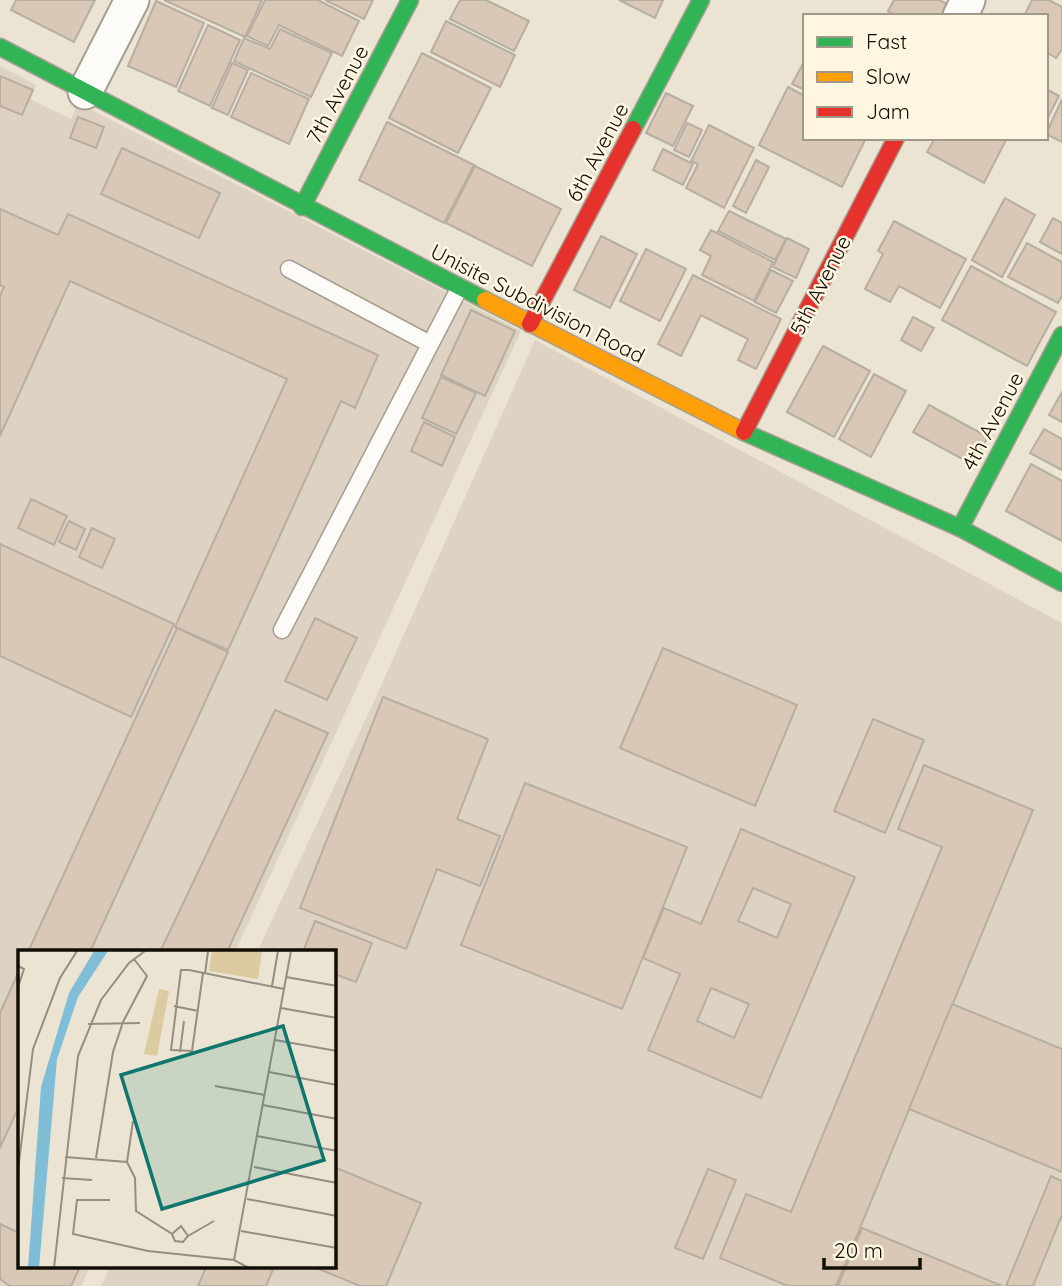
<svg xmlns="http://www.w3.org/2000/svg" width="1062" height="1286" viewBox="0 0 1062 1286" font-family="Quicksand,sans-serif">
	<style>
		.education { fill: #ded3c2 }
		.building { fill: #d9c8b6; stroke: #b7aea2; stroke-width: 2; fill-rule: evenodd }
		.lines { fill: none; stroke-linecap: round; stroke-linejoin: round }
		.lane-casing { stroke: #a59f92; stroke-width: 19 }
		.street-casing { stroke: #a59f92; stroke-width: 37 }
		.fast-casing { stroke: #a59f92; stroke-width: 19 }
		.slow-casing { stroke: #a59f92; stroke-width: 19 }
		.jam-casing { stroke: #a59f92; stroke-width: 19 }
		.lane { stroke: #fcfbf8; stroke-width: 16 }
		.street { stroke: #fcfbf8; stroke-width: 33 }
		.fast { stroke: #30b455; stroke-width: 16 }
		.slow { stroke: #ff9f0a; stroke-width: 16 }
		.jam { stroke: #e5322d; stroke-width: 16 }
		.labels { text-anchor: middle; dominant-baseline: central; stroke-width: 5; stroke-linejoin: round; paint-order: stroke }
		.street-label { font-size: 21px; fill: #120e04; stroke: #fff6e2 }
		.inset-road { fill: none; stroke: #958e80; stroke-width: 2 }
		.view { fill: #0f766e; fill-opacity: 0.15; stroke: #0f766e; stroke-width: 3.5 }
		.inset-edge { fill: none; stroke: #120e04; stroke-width: 3.5 }
	</style>
	<rect width="100%" height="100%" fill="#ece4d2"/>
	<g class="education">
		<path d="M0,66l36,19 -6,14 41,20 7,-16 443,228 -286,621h-216v315h71l-9,19h-81z"/>
		<path d="M535,340l527,283v663h-961l9,-19h224v-315h-77l119,-255z"/>
	</g>
	<g class="building">
		<path d="M16,0h79l-21,42 -63,-32z"/>
		<path d="M164,0h98l-17,37z"/>
		<path d="M265,0h53l41,21 -17,35 -63,-31 -11,21 -21,-10z"/>
		<path d="M325,0h48l-9,19z"/>
		<path d="M460,0h26l43,21 -15,30 -64,-32z"/>
		<path d="M619,0h44l-8,18z"/>
		<path d="M894,0h45l8,4 -6,12h-44l-9,-5z"/>
		<path d="M1032,0h17l13,7v42l-6,9 -10,-6v-36h-22z"/>
		<path d="M156,1l48,22 -28,64 -48,-21z"/>
		<path d="M446,21l69,34 -15,32 -69,-35z"/>
		<path d="M208,25l32,15 -30,66 -32,-15z"/>
		<path d="M280,29l52,24 -21,44 -77,-36 10,-23 26,11z"/>
		<path d="M422,53l69,35 -33,65 -69,-35z"/>
		<path d="M805,60v30l-13,-6z"/>
		<path d="M232,63l16,7 -20,45 -16,-7z"/>
		<path d="M251,73l58,26 -20,45 -58,-27z"/>
		<path d="M0,76l33,14 -11,25 -22,-9z"/>
		<path d="M788,87l17,9v42h61l-24,49 -83,-42z"/>
		<path d="M1046,89l13,7 -13,25z"/>
		<path d="M666,93l27,13 -20,40 -27,-13z"/>
		<path d="M1062,99v43l-16,-8z"/>
		<path d="M78,117l26,10 -8,21 -26,-10z"/>
		<path d="M387,122l87,43 -30,58 -85,-43z"/>
		<path d="M687,123l15,7 -13,27 -15,-7z"/>
		<path d="M709,125l45,23 -30,60 -38,-20 12,-24 -7,-3z"/>
		<path d="M935,138h72l-23,45 -57,-31z"/>
		<path d="M122,148l98,45 -21,45 -98,-44z"/>
		<path d="M663,149l30,15 -10,21 -30,-15z"/>
		<path d="M756,160l13,7 -23,46 -13,-7z"/>
		<path d="M475,166l86,43 -29,57 -86,-43z"/>
		<path d="M1005,198l30,17 -33,62 -30,-17z"/>
		<path d="M0,209l58,26 10,-21 310,141 -23,53 -14,-7 -113,249 -53,-23 112,-248 -217,-98 -70,155v-140l4,-9 -4,-2z"/>
		<path d="M729,211l57,28 -11,21 -57,-29z"/>
		<path d="M1053,218l9,5v31l-22,-12z"/>
		<path d="M894,221l72,38 -26,49 -41,-22 -9,16 -25,-13 18,-35 -5,-3z"/>
		<path d="M711,230l62,32 -19,39 -52,-26 9,-19 -11,-6z"/>
		<path d="M601,236l36,18 -27,54 -36,-18z"/>
		<path d="M787,238l22,11 -13,29 -23,-11z"/>
		<path d="M1027,243l35,19v34l-4,7 -50,-26z"/>
		<path d="M646,249l40,20 -26,52 -40,-20z"/>
		<path d="M971,266l85,46 -29,54 -85,-46z"/>
		<path d="M771,270l22,11 -17,32 -21,-11z"/>
		<path d="M693,275l88,44 -25,50 -18,-9 10,-21 -47,-24 -20,41 -23,-12z"/>
		<path d="M471,310l44,21 -30,65 -44,-21z"/>
		<path d="M913,317l21,11 -13,23 -20,-11z"/>
		<path d="M823,346l47,25 -36,66 -47,-25z"/>
		<path d="M874,374l32,17 -35,66 -32,-18z"/>
		<path d="M441,377l35,16 -20,41 -34,-16z"/>
		<path d="M1062,392v30l-13,-7z"/>
		<path d="M929,405l59,32 -15,28 -60,-33z"/>
		<path d="M424,422l31,15 -13,29 -31,-15z"/>
		<path d="M1044,429l18,10v31l-32,-17z"/>
		<path d="M1031,464l31,17v60l-56,-30z"/>
		<path d="M31,499l36,17 -13,29 -36,-17z"/>
		<path d="M69,521l16,8 -9,21 -17,-8z"/>
		<path d="M92,528l23,11 -13,29 -23,-11z"/>
		<path d="M0,544l174,80 -43,93 -131,-61z"/>
		<path d="M315,618l42,20 -30,62 -42,-19z"/>
		<path d="M177,628l51,24 -138,300h-62z"/>
		<path d="M663,648l134,57 -42,101 -135,-58z"/>
		<path d="M383,697l105,42 -31,80 43,17 -20,50 -43,-17 -31,80 -106,-41z"/>
		<path d="M275,710l53,23 -101,219h-67z"/>
		<path d="M873,719l51,21 -39,93 -51,-22z"/>
		<path d="M924,765l109,45 -197,476h-48l-68,-28 26,-64 45,18 151,-365 -44,-18z"/>
		<path d="M525,783l162,64 -65,162 -161,-64z"/>
		<path d="M741,829l114,48 -94,221 -113,-48 32,-76 -37,-16 21,-50 37,16zM753,888l38,16 -14,34 -39,-17zM711,988l38,16 -15,34 -37,-17z"/>
		<path d="M315,921l57,22 -16,39 -22,-8v-22h-31z"/>
		<path d="M19,971v135l-19,42v-135z"/>
		<path d="M952,1004l110,45v123l-153,-63z"/>
		<path d="M334,1167l87,36 -35,83h-26l-46,-19h20z"/>
		<path d="M708,1169l28,11 -33,79 -28,-11z"/>
		<path d="M1051,1176l11,5v34l-29,71h-27z"/>
		<path d="M0,1224l19,9v34h61l-9,19h-61l-10,-7z"/>
		<path d="M862,1228l140,58h-164z"/>
		<path d="M206,1267h68l-8,19h-68z"/>
	</g>
	<g class="lines">
		<defs>
			<g id="lane">
				<path d="M289,269l141,75"/>
				<path d="M282,630l178,-343"/>
			</g>
			<g id="street">
				<path d="M960,16l8,-16"/>
				<path d="M85,92l47,-92"/>
			</g>
			<g id="fast">
				<path d="M0,47l485,253"/>
				<path d="M633,129l68,-129"/>
				<path d="M302,207l108,-207"/>
				<path d="M744,432l216,96 102,55"/>
				<path d="M960,528l102,-193"/>
			</g>
			<path id="slow" d="M485,300l259,132"/>
			<g id="jam">
				<path d="M530,324l103,-195"/>
				<path d="M744,432l152,-294"/>
			</g>
		</defs>
		<use href="#lane" class="lane-casing"/>
		<use href="#street" class="street-casing"/>
		<use href="#fast" class="fast-casing"/>
		<use href="#slow" class="slow-casing"/>
		<use href="#jam" class="jam-casing"/>
		<use href="#lane" class="lane"/>
		<use href="#street" class="street"/>
		<use href="#fast" class="fast"/>
		<use href="#slow" class="slow"/>
		<use href="#jam" class="jam"/>
	</g>
	<g class="labels">
		<g class="street-label">
			<text transform="translate(337 94) rotate(-62)">7th Avenue</text>
			<text transform="translate(597 152) rotate(-62)">6th Avenue</text>
			<text transform="translate(820 285) rotate(-63)">5th Avenue</text>
			<text transform="translate(538 303) rotate(27)">Unisite Subdivision Road</text>
			<text transform="translate(992 421) rotate(-62)">4th Avenue</text>
		</g>
	</g>
	<g transform="translate(18 950)">
		<rect width="318" height="318" fill="#ece4d2"/>
		<path d="M194,1h50l-4,28 -49,-8zM141,39l10,2 -12,65 -13,-2z" fill="#dccaa1"/>
		<path d="M76,1h14l-30,46 -21,62 -18,209h-11l13,-181 28,-94z" fill="#80bdd6"/>
		<path class="inset-road" d="M0,16l6,3 -6,18M185,23l-11,78 -21,-1 10,-80h8l95,19M187,24l3,-23M268,27l51,9M254,36l6,-35M156,56l24,5M263,58l56,10M70,74l52,-1M257,90l62,11M162,102l4,-31M251,122l68,13M197,136l50,9M245,155l74,14M239,186l80,15M47,207l62,5 8,16 1,33 36,23 3,7 8,1 5,-6 -7,-10 -9,8M78,208l17,-106 10,-30 24,-46 -13,-17M109,212l6,-41M236,217l83,16M0,220l15,-121 27,-71 17,-27M44,228l30,2M229,249l90,17M92,250h-33l-4,34 75,17 86,9 15,8M223,281l96,17M170,286l26,-15M216,310l57,-309M36,318l24,-212 23,-56 28,-37 16,-12"/>
		<path class="view" d="M265,76l41,134 -162,49 -41,-134z"/>
		<rect width="318" height="318" class="inset-edge"/>
	</g>
	<rect x="803" y="14" width="245" height="126" fill="#fff6e2" stroke="#a09989" stroke-width="2"/>
	<rect x="817" y="37" width="35" height="10" fill="#30b455" stroke="#a09989" stroke-width="2"/>
	<text x="866" y="49" font-size="21" fill="#120e04">Fast</text>
	<rect x="817" y="72" width="35" height="10" fill="#ff9f0a" stroke="#a09989" stroke-width="2"/>
	<text x="866" y="84" font-size="21" fill="#120e04">Slow</text>
	<rect x="817" y="107" width="35" height="10" fill="#e5322d" stroke="#a09989" stroke-width="2"/>
	<text x="866" y="119" font-size="21" fill="#120e04">Jam</text>
	<path d="M824 1258v10h96v-10" fill="none" stroke="#120e04" stroke-width="3.5"/>
	<text x="834" y="1258" font-size="21" fill="#120e04" stroke="#fff6e2" stroke-width="5" paint-order="stroke">20 m</text>
</svg>
